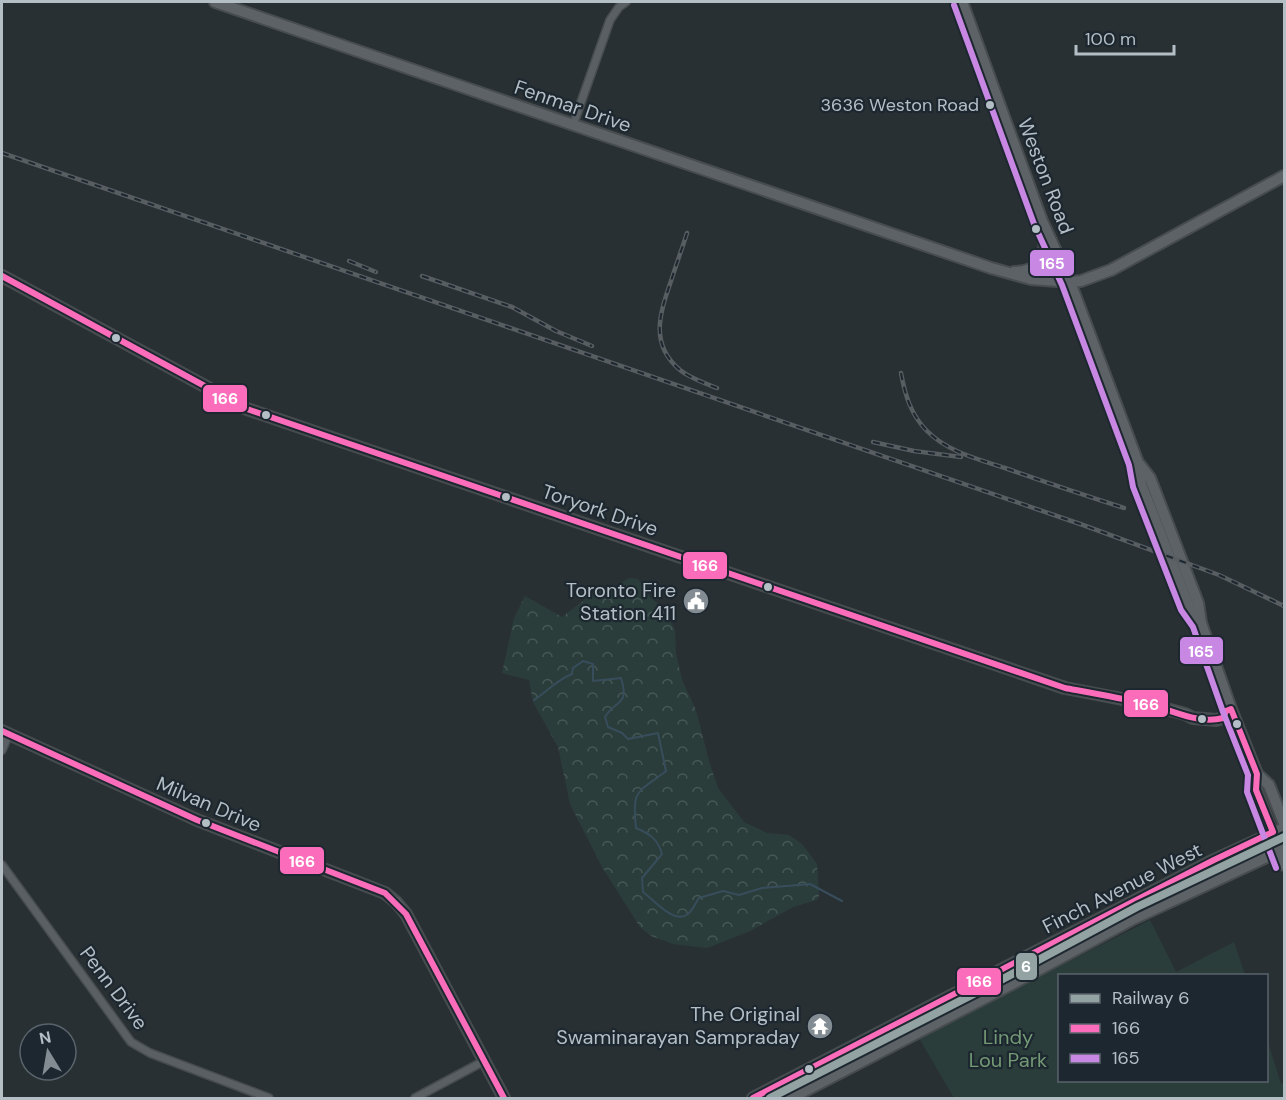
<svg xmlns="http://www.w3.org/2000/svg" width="1286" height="1100" viewBox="0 0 1286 1100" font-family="'DM Sans',sans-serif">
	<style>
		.green { fill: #2a3d3b }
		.forest { fill: url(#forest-crowns) }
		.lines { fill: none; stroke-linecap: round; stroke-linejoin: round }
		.stream { stroke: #384d5b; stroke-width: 2 }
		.street-casing { stroke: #474c4f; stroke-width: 10 }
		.secondary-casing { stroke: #474c4f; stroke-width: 14 }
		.street { stroke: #595f63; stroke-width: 7 }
		.secondary { stroke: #5d6267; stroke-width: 10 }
		.rail-casing { stroke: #575d61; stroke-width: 4.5 }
		.rail { stroke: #1d272f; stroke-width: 2; stroke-dasharray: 7; stroke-linecap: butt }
		.bus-1-casing { stroke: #1d272f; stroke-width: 10 }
		.bus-2-casing { stroke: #1d272f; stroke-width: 10 }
		.bus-1 { stroke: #fb6dba; stroke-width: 6 }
		.bus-2 { stroke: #c787e3; stroke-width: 6 }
		.rail-1-casing { stroke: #1d272f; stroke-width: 12 }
		.rail-1 { stroke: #93a2a3; stroke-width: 8 }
		.bus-dot { fill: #b3bec5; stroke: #1d272f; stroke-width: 2 }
		.labels { text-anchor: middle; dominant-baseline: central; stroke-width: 4.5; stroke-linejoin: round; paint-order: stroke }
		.bus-label { font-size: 18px; fill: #b3bec5; stroke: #1d272f; text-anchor: end }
		.street-label { font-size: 20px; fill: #b3bec5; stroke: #1d272f }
		.poi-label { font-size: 20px; fill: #b3bec5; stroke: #1d272f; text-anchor: end }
		.park-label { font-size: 20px; fill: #739975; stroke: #1d272f }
		.line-badge { stroke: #1d272f; stroke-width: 2 }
		.badge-label { font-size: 16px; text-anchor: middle; font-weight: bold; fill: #fff }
	</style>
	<defs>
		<pattern id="forest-crowns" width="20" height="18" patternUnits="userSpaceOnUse" patternTransform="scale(1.5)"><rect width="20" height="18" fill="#2a3d3b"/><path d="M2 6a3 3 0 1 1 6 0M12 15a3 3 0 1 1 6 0" fill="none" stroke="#465756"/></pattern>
	</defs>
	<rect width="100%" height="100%" fill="#293034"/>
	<path class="green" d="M1150,920l26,52 58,-30 11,33 -185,1v104h206l1,-41 14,45 3,-1v15h-330l-35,-60z"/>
	<path class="forest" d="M630,578l8,1 12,18 14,12 11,21 1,23 6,27 14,30 13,51 9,27 26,34 23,11 22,2 13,9 15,20 2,32 -2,4 -24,7 -43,24 -43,17 -34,-4 -22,-8 -11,-9 -38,-60 -32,-63 -12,-57 -25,-45 -4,-22 -27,-7 12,-55 11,-22 37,21 34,-26 21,-6z"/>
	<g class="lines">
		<path class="stream" d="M534,700c15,-10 21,-19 38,-26l1,-6 10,-7 10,3v17l28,-3c9,29 -6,21 -16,39l3,10 14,6 6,6 30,-6 8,38c-30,23 -34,18 -30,57 14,6 22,11 26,26l-20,24 1,14c11,8 31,33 45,22 5,-4 8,-12 11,-16l24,-7 16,4 23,-7 48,-4 32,17"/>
		<defs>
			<g id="street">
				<path d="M573,125l37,-105 9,-13 7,-5"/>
				<path d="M2,750l7,-16"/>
				<path d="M2,865l129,177 19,11 119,45"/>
				<path d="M415,1098l69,-37"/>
			</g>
			<g id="secondary">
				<path d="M215,2l776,266 40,11 39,3 11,-1 30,-11 173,-94"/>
				<path d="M962,2l80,219 28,61 68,181 3,21 48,123 12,16"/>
				<path d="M1014,272c26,0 33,-16 30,-39"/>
				<path d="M2,276l210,114 18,12 17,7 818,279 83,16 37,10 8,4 23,2 7,-2 3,-7"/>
				<path d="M1140,465l10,13 48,125 3,20 30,86 26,65 12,11 15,38"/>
				<path d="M2,731l195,89 188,73 11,9 10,12 98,184"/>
				<path d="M1257,774l-1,16 28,75"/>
				<path d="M753,1098l461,-238 70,-32"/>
				<path d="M791,1098l221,-114 119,-64 153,-71"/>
			</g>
		</defs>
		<use href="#street" class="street-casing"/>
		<use href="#secondary" class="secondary-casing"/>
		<use href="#street" class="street"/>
		<use href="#secondary" class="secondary"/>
		<defs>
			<g id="rail">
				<path d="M2,153l1081,372 136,50 65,31"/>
				<path d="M687,233c-5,16 -11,32 -16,48 -11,32 -22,63 9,89 10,8 24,13 37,18"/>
				<path d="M349,261l27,11"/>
				<path d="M422,276l90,31 44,24 36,15"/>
				<path d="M901,373c4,22 10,42 26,58 21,21 51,28 78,37 40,14 79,27 119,40"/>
				<path d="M873,442l41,9 47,6"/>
			</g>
		</defs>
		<use href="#rail" class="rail-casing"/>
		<use href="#rail" class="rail"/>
		<defs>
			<g id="bus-1">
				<path d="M2,276l210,114 18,12 17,7 818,279c27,5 55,10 82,16 24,5 51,21 76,14l3,-7 5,-2 26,65 -1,16 17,42 -59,28 -461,238"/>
				<path d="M2,731l195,89 188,73 21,21 98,184"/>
			</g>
			<path id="bus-2" d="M954,5l80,219 28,61 67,180 4,22 48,123 12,17 30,85 25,63 -1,17 29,76"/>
		</defs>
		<use href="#bus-1" class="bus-1-casing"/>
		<use href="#bus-2" class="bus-2-casing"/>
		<use href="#bus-1" class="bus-1"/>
		<use href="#bus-2" class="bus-2"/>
		<defs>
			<path id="rail-1" d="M770,1098l231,-118 136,-73 147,-70"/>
		</defs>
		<use href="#rail-1" class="rail-1-casing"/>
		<use href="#rail-1" class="rail-1"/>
	</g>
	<defs>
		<symbol id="civic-disc" viewBox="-11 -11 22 22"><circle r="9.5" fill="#838c92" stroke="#1d272f"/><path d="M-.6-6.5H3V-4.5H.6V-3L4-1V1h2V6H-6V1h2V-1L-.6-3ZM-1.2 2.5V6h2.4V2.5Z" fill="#fff"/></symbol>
		<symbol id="temple-disc" viewBox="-11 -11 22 22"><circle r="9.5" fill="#838c92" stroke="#1d272f"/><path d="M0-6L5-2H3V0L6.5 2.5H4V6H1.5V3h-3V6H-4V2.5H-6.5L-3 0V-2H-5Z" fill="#fff"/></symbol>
	</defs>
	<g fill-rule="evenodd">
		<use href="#civic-disc" x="681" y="586" width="30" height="30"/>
		<use href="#temple-disc" x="805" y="1011" width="30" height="30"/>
	</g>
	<g class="bus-dot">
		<circle cx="990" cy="105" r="5"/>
		<circle cx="1036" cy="229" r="5"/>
		<circle cx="116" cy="338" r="5"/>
		<circle cx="266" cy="415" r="5"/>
		<circle cx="506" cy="497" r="5"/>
		<circle cx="768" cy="587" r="5"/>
		<circle cx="1202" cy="719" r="5"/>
		<circle cx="1237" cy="724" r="5"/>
		<circle cx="206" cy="823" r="5"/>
		<circle cx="809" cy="1069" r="5"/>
	</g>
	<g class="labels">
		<g class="bus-label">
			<text x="979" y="105">3636 Weston Road</text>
		</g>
		<g class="street-label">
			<text transform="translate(573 106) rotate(19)">Fenmar Drive</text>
			<text transform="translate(1046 176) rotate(69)">Weston Road</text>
			<text transform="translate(600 510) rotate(19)">Toryork Drive</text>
			<text transform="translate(209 804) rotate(23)">Milvan Drive</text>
			<text transform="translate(1122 888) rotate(-27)">Finch Avenue West</text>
			<text transform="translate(114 988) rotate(53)">Penn Drive</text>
		</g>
		<g class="poi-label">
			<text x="676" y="590">Toronto Fire<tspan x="676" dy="23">Station 411</tspan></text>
			<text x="800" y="1014">The Original<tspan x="800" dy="23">Swaminarayan Sampraday</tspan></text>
		</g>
		<g class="park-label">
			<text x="1008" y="1037">Lindy<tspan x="1008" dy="23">Lou Park</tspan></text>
		</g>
	</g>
	<g class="line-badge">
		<rect x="1029" y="249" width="46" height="28" rx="6" fill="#c787e3"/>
		<rect x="202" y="384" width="46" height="29" rx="6" fill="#fb6dba"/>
		<rect x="682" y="551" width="46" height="29" rx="6" fill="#fb6dba"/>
		<rect x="1179" y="636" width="45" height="29" rx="6" fill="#c787e3"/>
		<rect x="1123" y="689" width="46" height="29" rx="6" fill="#fb6dba"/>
		<rect x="279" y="846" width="46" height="29" rx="6" fill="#fb6dba"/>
		<rect x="1015" y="952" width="23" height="29" rx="6" fill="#93a2a3"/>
		<rect x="956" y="967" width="46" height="29" rx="6" fill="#fb6dba"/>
	</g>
	<g class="badge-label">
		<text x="1052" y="269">165</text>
		<text x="225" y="404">166</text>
		<text x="705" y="571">166</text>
		<text x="1201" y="657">165</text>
		<text x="1146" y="710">166</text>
		<text x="302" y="867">166</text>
		<text x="1026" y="972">6</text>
		<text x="979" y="987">166</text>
	</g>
	<rect width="1286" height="1100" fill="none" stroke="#b3bec5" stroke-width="6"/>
	<rect x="1058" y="974" width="210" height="108" fill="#1d272f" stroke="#59636b" stroke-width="1.5"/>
	<rect x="1070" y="994" width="30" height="9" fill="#93a2a3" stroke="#59636b" stroke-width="1.5"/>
	<text x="1112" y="1004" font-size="18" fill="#b3bec5">Railway 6</text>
	<rect x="1070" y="1024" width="30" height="9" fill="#fb6dba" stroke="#59636b" stroke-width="1.5"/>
	<text x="1112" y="1034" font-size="18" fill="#b3bec5">166</text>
	<rect x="1070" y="1054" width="30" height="9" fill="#c787e3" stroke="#59636b" stroke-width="1.5"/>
	<text x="1112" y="1064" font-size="18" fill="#b3bec5">165</text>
	<g transform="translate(48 1052) rotate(349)"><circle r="28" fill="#1d272f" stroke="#59636b" stroke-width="1.5"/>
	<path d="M0-4.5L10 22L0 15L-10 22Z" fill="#838c92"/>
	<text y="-9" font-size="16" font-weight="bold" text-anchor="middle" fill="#b3bec5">N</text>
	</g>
	<path d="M1076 45v9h98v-9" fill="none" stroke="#b3bec5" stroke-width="3"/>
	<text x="1085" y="45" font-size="18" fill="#b3bec5" stroke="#1d272f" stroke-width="4.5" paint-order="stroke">100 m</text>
</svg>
